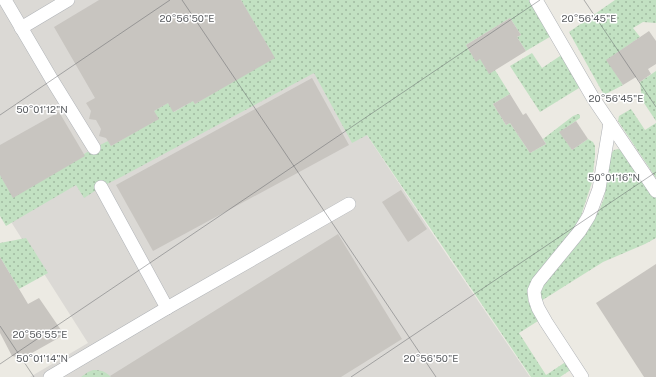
<svg xmlns="http://www.w3.org/2000/svg" width="656" height="377" viewBox="0 0 656 377" font-family="'Public Sans',sans-serif">
	<style>
		.industrial { fill: #dbd9d5 }
		.grass { fill: url(#grass-dots) }
		.building { fill: #c8c5c0 }
		.lines { fill: none; stroke-linecap: round; stroke-linejoin: round }
		.service-casing { stroke: #b0b3b7; stroke-width: 14 }
		.service { stroke: #fff; stroke-width: 13 }
		.ticks { fill: none; stroke: #5b5e62; stroke-width: 1; stroke-opacity: 0.45 }
		.ticks-label { font-size: 10px; text-anchor: middle; fill: #5b5e62; stroke: #fff; stroke-width: 3; stroke-linejoin: round; paint-order: stroke }
	</style>
	<defs>
		<pattern id="grass-dots" width="8" height="8" patternUnits="userSpaceOnUse"><rect width="8" height="8" fill="#c2e1c2"/><path d="M2 2h.1M6 6h.1" fill="none" stroke="#a1baa1" stroke-width="1.8" stroke-linecap="round"/></pattern>
	</defs>
	<rect width="100%" height="100%" fill="#eceae3"/>
	<path class="industrial" d="M0,0h277l161,242 92,135h-500l58,-34 -87,-137h-1z"/>
	<g class="grass">
		<path d="M241,0h291l21,35 -27,16 -9,-14 4,-2 -11,-17 -44,27 10,16 4,-2 15,11 15,24 -17,10 13,21 4,-2 20,30 16,-9 -3,-5 30,-23 5,-2 2,1v3l-20,14 12,18 16,-11 5,3 2,4v10l-3,26 -13,40 -43,55 -8,12v12l10,20 -19,12 27,42 21,-14 5,8 -12,8h-29l-164,-242 -15,8 -38,-70 -191,103 -22,11 -17,11 -8,-13 -70,41 -6,-10v-41l13,22 81,-49 14,-7 3,5 47,-27 -4,-8 14,-8 6,9 19,-11 2,3 79,-47z"/>
		<path d="M615,0h41v23l-13,-1 -10,6 7,9 -33,23 16,25 -19,10 -35,-63z"/>
		<path d="M532,53l10,15 21,-14 15,25 1,9 -39,24 -30,-46z"/>
		<path d="M656,71v50l-14,-21 -2,-18z"/>
		<path d="M631,109l14,21 11,-7v55l-38,-57 1,-5z"/>
		<path d="M618,149l4,1 34,47v41l-11,6 -42,18 -62,39 -1,-10 2,-7 57,-73 5,-13 6,-43 4,-5z"/>
		<path d="M26,238l22,35 -29,16 -19,-32v-14z"/>
		<path d="M93,370c8,0 12,1 18,7h-30l7,-5z"/>
	</g>
	<g class="building">
		<path d="M99,0h142l34,58 -80,46 -2,-3 -20,11 -5,-9 -14,8 5,8 -48,27 -5,-8 -7,-2 2,-7 -5,-9 -7,-1 2,-8 -5,-8 9,-5 -41,-71z"/>
		<path d="M510,18l11,17 -4,2 9,14 -37,23 -9,-15 -4,3 -10,-17z"/>
		<path d="M649,31l7,10v23l-8,5 3,5 -11,8 -4,-5 -13,8 -17,-25z"/>
		<path d="M312,78l37,67 -196,106 -37,-66z"/>
		<path d="M510,94l13,21 3,-2 20,31 -16,9 -20,-30 -4,2 -13,-21z"/>
		<path d="M59,112l26,44 -72,42 -13,-23v-30z"/>
		<path d="M576,121l12,18 -16,11 -13,-18z"/>
		<path d="M401,190l26,39 -19,13 -26,-40z"/>
		<path d="M338,234l64,105 -61,38h-230l-1,-1z"/>
		<path d="M0,257l28,47 11,-6 22,32 1,6 -39,22 -11,-2 -12,-23z"/>
		<path d="M656,264v113h-12l-48,-74z"/>
	</g>
	<g class="lines">
		<defs>
			<g id="service">
				<path d="M5,0l47,80 42,68"/>
				<path d="M536,0l57,98 63,93"/>
				<path d="M21,28l47,-28"/>
				<path d="M101,187l66,121"/>
				<path d="M50,377l117,-69 182,-104"/>
				<path d="M582,377l-36,-55 -8,-14 -3,-9 -1,-8 4,-9 41,-50 10,-16 10,-27 11,-66"/>
			</g>
		</defs>
		<use href="#service" class="service-casing"/>
		<use href="#service" class="service"/>
	</g>
	<path class="ticks" d="M182,0l254,377M584,0l72,107M0,115l170,-115M0,326l34,51M0,364l540,-364M351,377l305,-205"/>
	<g class="ticks-label">
		<text x="187" y="22">20°56'50"E</text>
		<text x="589" y="22">20°56'45"E</text>
		<text x="616" y="102">20°56'45"E</text>
		<text x="42" y="113">50°01'12"N</text>
		<text x="614" y="181">50°01'16"N</text>
		<text x="40" y="338">20°56'55"E</text>
		<text x="431" y="362">20°56'50"E</text>
		<text x="42" y="362">50°01'14"N</text>
	</g>
</svg>
